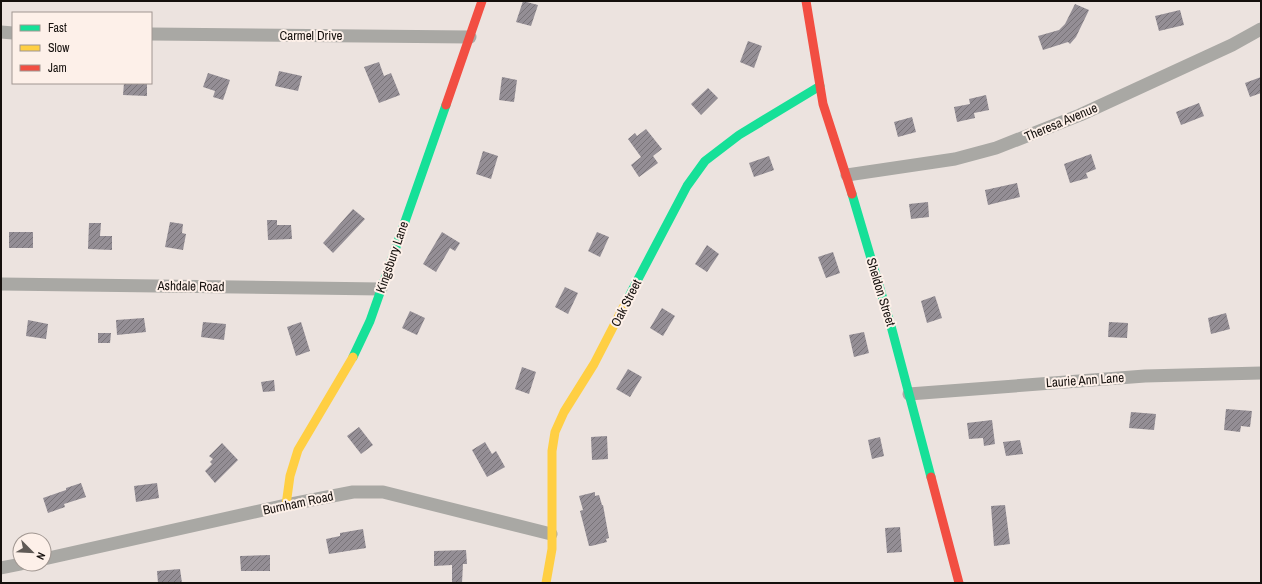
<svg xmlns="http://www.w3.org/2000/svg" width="1262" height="584" viewBox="0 0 1262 584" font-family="'Archivo Narrow',sans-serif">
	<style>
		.building { fill: url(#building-hatch) }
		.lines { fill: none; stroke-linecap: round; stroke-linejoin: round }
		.street { stroke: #a9a8a4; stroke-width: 13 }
		.fast { stroke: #16e098; stroke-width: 9 }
		.slow { stroke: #ffcf43; stroke-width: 9 }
		.jam { stroke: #f24e42; stroke-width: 9 }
		.labels { text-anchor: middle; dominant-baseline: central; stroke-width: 4; stroke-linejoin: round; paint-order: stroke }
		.street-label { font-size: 13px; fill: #15100d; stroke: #fdf0e9 }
	</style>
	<defs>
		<pattern id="building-hatch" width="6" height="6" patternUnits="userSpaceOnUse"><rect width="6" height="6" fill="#948e95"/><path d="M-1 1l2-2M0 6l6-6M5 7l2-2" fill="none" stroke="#787378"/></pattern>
	</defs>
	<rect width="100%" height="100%" fill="#ece3df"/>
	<g class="building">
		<path d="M523,1l15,4 -7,21 -15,-4z"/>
		<path d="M1075,4l14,6 -13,27 -6,7 -2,-2 -25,8 -5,-14 21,-6 6,-6z"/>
		<path d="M1180,10l4,15 -25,6 -4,-15z"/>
		<path d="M748,41l14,5 -8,22 -14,-6z"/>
		<path d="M379,62l5,14 7,-3 9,22 -21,8 -15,-36z"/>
		<path d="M279,71l23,5 -4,15 -23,-5z"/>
		<path d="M208,73l22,7 -7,20 -10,-3 2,-6 -12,-4z"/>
		<path d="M502,77l15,3 -3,22 -15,-2z"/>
		<path d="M1261,77v16l-11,4 -5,-14z"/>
		<path d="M124,83h23v13l-24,-1z"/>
		<path d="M708,88l10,10 -17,17 -10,-11z"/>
		<path d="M986,95l3,15 -15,3 1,5 -18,4 -3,-15 16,-3 -1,-5z"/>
		<path d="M1199,103l5,13 -23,9 -5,-13z"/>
		<path d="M912,117l4,15 -18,5 -4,-15z"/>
		<path d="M646,129l16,20 -9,7 5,7 -19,14 -8,-12 10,-8 -13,-18 7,-6 2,3z"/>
		<path d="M483,151l15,5 -7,23 -15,-5z"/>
		<path d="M1091,154l5,15 -10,4 2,5 -18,5 -6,-19z"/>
		<path d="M769,156l5,14 -20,7 -5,-14z"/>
		<path d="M1017,183l3,14 -32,8 -3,-15z"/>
		<path d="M928,202l1,15 -18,2 -2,-15z"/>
		<path d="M353,209l12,10 -32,34 -10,-10z"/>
		<path d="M267,220h10v5h14l1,14 -24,1z"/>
		<path d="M170,222l13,2 -1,9 4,1 -3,16 -18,-3z"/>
		<path d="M89,223h12l-1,13h12v14l-24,-1z"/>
		<rect x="9" y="232" width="24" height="16"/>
		<path d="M442,232l18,11 -5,8 -5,-3 -14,24 -13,-8z"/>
		<path d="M597,232l12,5 -9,20 -12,-6z"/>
		<path d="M707,245l12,9 -12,18 -12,-8z"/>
		<path d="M833,252l7,21 -14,5 -8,-21z"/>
		<path d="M565,287l13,6 -10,21 -13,-7z"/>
		<path d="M935,296l7,22 -15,5 -6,-22z"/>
		<path d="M662,308l13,8 -12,20 -13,-8z"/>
		<path d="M410,311l15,7 -8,17 -15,-7z"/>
		<path d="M1226,313l4,16 -19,5 -3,-16z"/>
		<path d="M144,318l2,14 -29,3 -1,-15z"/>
		<path d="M28,320l20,4 -2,15 -20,-3z"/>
		<path d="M203,322l23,2 -2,16 -23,-3z"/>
		<path d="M301,322l9,29 -14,5 -9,-29z"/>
		<path d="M1109,322l19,1 -1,15 -19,-1z"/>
		<path d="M864,332l5,21 -15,4 -5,-22z"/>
		<path d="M98,333h13l-1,10h-12z"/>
		<path d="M522,367l14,5 -7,22 -14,-5z"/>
		<path d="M628,369l14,8 -12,20 -14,-8z"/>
		<path d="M274,380l1,11 -12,1 -2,-10z"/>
		<path d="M1226,409l26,2 -2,16 -9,-1 -1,6 -16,-2z"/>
		<path d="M1131,412l25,2 -2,16 -25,-2z"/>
		<path d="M992,420l3,24 -11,2 -1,-8 -14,1 -2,-16z"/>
		<path d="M359,427l14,18 -12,9 -14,-18z"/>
		<path d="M607,436l1,23 -16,1 -1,-23z"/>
		<path d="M880,437l4,19 -12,3 -4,-19z"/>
		<path d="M1020,440l3,14 -17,2 -3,-14z"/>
		<path d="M485,442l7,12 4,-3 9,16 -18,10 -15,-27z"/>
		<path d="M222,443l16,17 -23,23 -10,-12 7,-7 -2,-2 3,-3 -4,-3z"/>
		<path d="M81,483l5,14 -22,7 1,3 -17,6 -5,-15 23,-8v-2z"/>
		<path d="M157,483l2,15 -23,4 -2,-16z"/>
		<path d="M595,492v4l4,-1 3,10h1l6,33 -3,1 1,3 -16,4h-2l-9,-35 3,-1 -4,-14z"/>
		<path d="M1005,505l5,39 -16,2 -3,-40z"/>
		<path d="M900,527l2,25 -15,1 -2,-25z"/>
		<path d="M363,529l3,19 -37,6 -3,-15 14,-3v-3z"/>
		<path d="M466,550l1,14h-4l-1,19h-10v-18l-18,1v-15z"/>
		<path d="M270,555v16h-29l-1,-15z"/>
		<path d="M180,569l2,14h-24l-1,-12z"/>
	</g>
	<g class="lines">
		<g class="street">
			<path d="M1,32l12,1"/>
			<path d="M151,34l319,3"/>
			<path d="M847,175l108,-16 41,-11 84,-33 152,-70 29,-16"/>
			<path d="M1,284l380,5"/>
			<path d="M909,394l236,-18 116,-3"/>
			<path d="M44,559l242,-54 67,-13h30l168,42"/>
			<path d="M1,568l20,-4"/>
		</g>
		<g class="fast">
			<path d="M852,194l39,132 40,151"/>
			<path d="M626,302l61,-116 18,-25 34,-26 81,-49"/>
			<path d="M353,357l17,-36 76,-216"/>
		</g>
		<g class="slow">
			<path d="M286,505l4,-29 8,-26 55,-93"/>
			<path d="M546,583l6,-34v-98l3,-19 9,-20 30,-48 32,-62"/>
		</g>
		<g class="jam">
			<path d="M806,1l17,103 29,90"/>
			<path d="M446,105l36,-104"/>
			<path d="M931,477l28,106"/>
		</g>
	</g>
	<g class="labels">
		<g class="street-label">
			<text x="311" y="35">Carmel Drive</text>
			<text transform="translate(1061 122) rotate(-23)">Theresa Avenue</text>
			<text transform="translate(392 257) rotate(-71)">Kingsbury Lane</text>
			<text transform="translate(191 286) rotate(1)">Ashdale Road</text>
			<text transform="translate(881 292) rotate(73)">Sheldon Street</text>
			<text transform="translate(626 303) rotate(-63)">Oak Street</text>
			<text transform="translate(1085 380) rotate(-4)">Laurie Ann Lane</text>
			<text transform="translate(298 503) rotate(-12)">Burnham Road</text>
		</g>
	</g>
	<rect width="1262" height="584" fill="none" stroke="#15100d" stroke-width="4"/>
	<rect x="12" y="12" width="140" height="72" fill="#fdf0e9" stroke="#a09691"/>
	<rect x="20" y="25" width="20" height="6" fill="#16e098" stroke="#a09691"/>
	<text x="48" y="32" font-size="12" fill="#15100d">Fast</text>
	<rect x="20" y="45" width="20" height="6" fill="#ffcf43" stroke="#a09691"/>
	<text x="48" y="52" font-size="12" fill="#15100d">Slow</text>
	<rect x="20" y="65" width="20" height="6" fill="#f24e42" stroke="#a09691"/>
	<text x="48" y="72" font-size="12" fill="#15100d">Jam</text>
	<g transform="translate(32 552) rotate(114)"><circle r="19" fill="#fdf0e9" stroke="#a09691"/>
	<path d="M0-3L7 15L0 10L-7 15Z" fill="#605a56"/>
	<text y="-6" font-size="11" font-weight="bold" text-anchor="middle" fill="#15100d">N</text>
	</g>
</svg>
